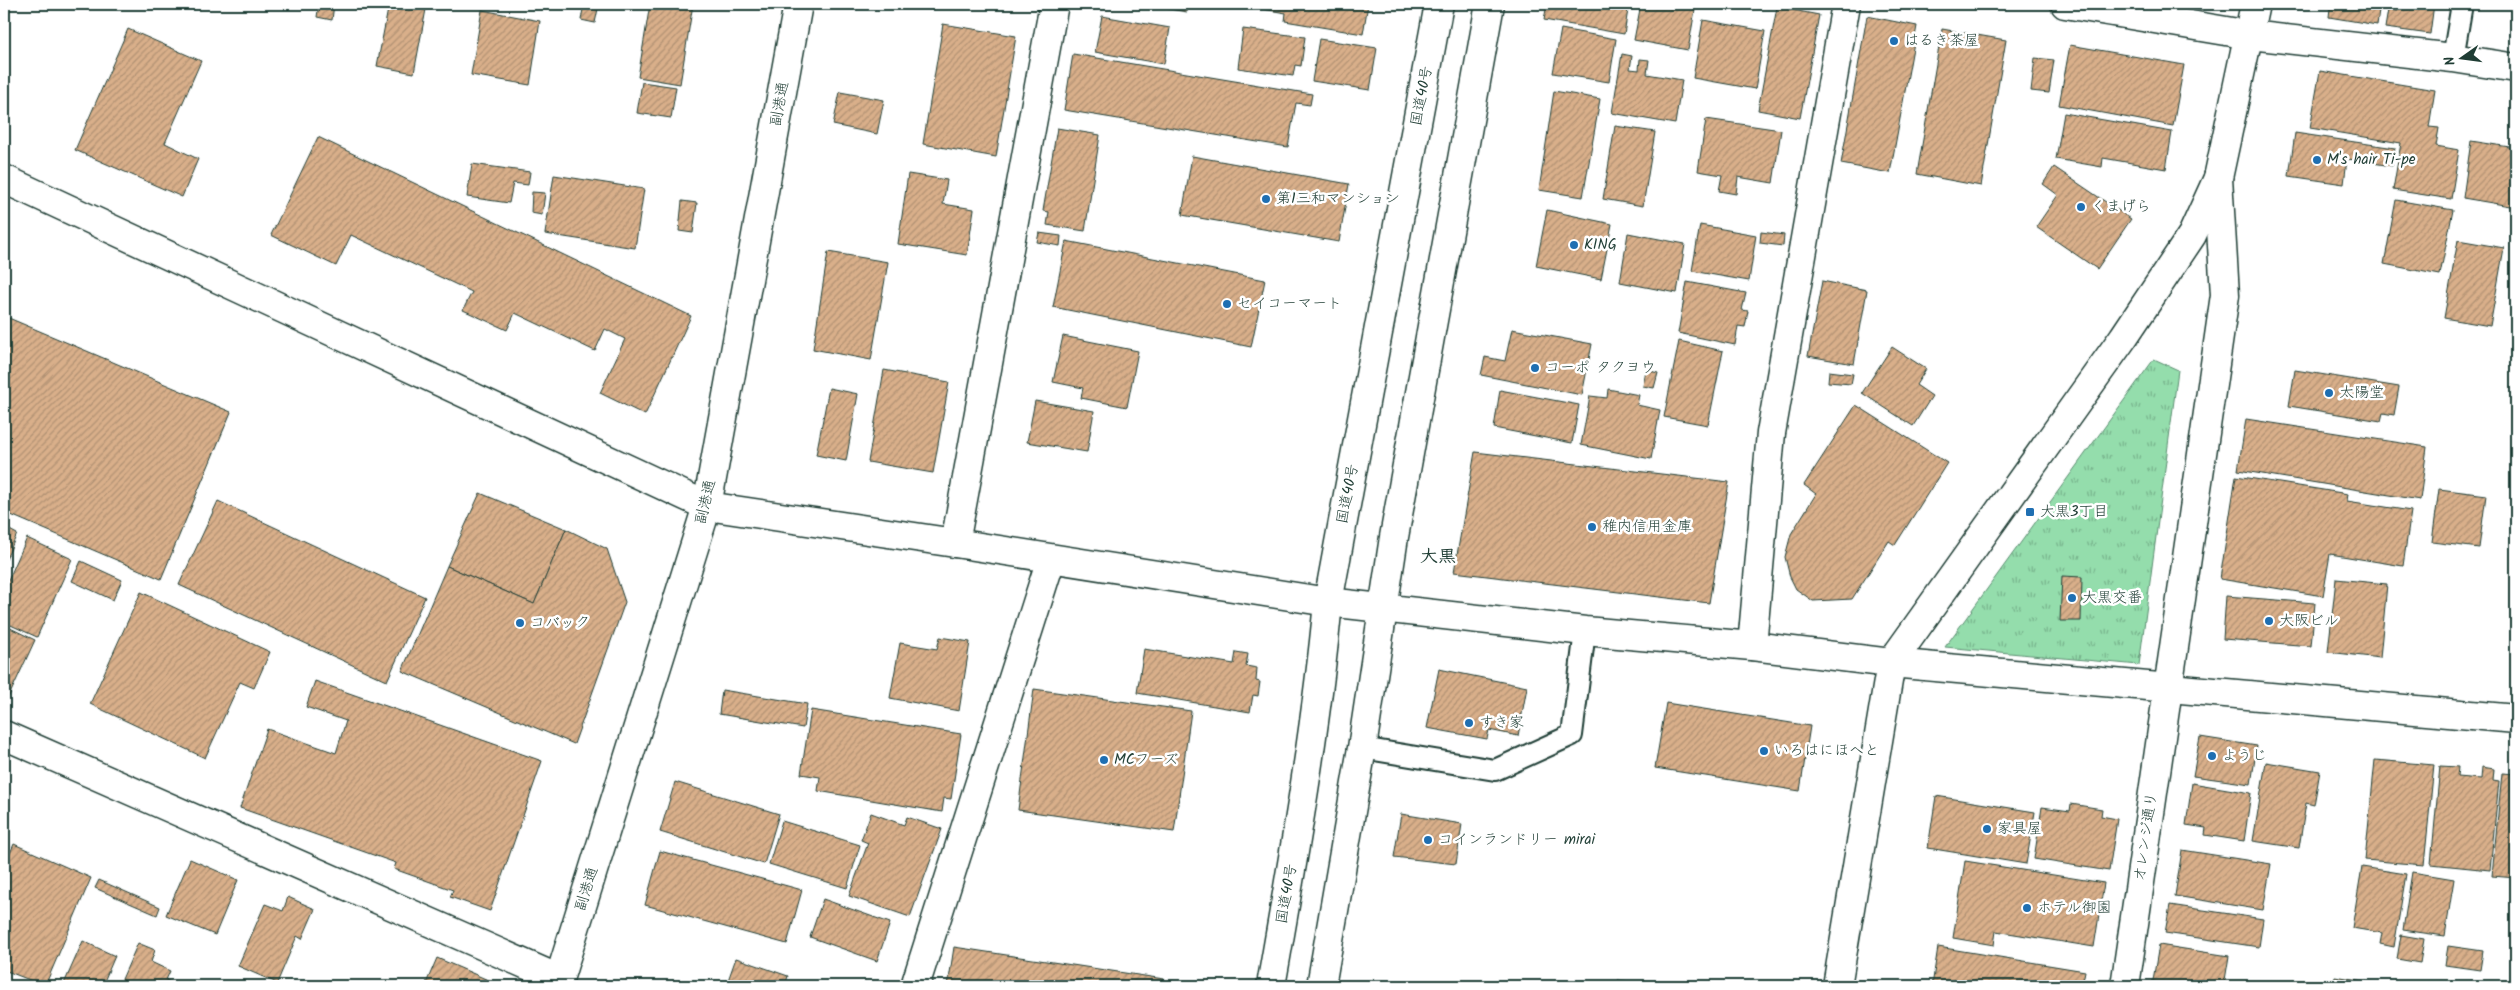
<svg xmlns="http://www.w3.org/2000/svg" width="2520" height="990" viewBox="0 0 2520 990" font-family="Kalam,'Klee One',sans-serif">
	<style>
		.park { fill: url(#park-tufts); stroke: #5a8d70 }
		.building { fill: url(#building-hatch); stroke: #1f3d34 }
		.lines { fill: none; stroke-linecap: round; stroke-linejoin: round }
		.service-casing { stroke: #1f3d34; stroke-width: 24 }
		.minor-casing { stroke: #1f3d34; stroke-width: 31 }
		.tertiary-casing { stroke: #1f3d34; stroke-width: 31 }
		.trunk-casing { stroke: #1f3d34; stroke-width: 31 }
		.service { stroke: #fff; stroke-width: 20 }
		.minor { stroke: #fff; stroke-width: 28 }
		.tertiary { stroke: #fff; stroke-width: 28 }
		.trunk { stroke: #fff; stroke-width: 28 }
		.poi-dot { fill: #1f6fb2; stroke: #fff; stroke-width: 2 }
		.labels { text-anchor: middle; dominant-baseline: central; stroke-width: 5; stroke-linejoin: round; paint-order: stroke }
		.poi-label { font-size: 15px; fill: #1f3d34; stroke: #fff; text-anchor: start }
		.street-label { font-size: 15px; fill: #1f3d34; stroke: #fff }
		.quarter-label { font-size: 18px; font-weight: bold; fill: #1f3d34; stroke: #fff }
	</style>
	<defs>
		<pattern id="park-tufts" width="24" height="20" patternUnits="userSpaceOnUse" patternTransform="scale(1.25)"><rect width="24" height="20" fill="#94ddac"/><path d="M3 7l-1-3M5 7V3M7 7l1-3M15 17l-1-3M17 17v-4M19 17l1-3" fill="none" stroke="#78b48d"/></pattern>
		<pattern id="building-hatch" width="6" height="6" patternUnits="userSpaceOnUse" patternTransform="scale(1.25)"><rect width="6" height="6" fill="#d9af8a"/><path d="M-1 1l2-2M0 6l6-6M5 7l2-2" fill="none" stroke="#af9072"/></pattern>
	</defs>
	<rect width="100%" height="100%" fill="#fff"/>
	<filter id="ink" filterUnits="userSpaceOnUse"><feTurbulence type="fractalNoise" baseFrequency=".02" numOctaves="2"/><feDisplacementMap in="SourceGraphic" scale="10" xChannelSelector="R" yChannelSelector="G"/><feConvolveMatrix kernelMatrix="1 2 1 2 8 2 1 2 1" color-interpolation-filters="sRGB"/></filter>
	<g filter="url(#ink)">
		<path class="park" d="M2154,359l24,11 -39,295 -194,-18z"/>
		<g class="building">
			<path d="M319,4h15l-2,16 -15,-3z"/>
			<path d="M389,4h38l-13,69 -37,-7z"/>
			<path d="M584,4h15l-4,19 -14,-3z"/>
			<path d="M650,4h43l-13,80 -42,-7z"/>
			<path d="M1140,4h48l-1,8z"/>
			<path d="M1245,4h123l-5,30 -78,-13 1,-8 -41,-7z"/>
			<path d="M1547,4h82l-5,30 -80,-14z"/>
			<path d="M1641,4h55l-8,46 -54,-10z"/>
			<path d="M2316,4h64l-3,21 -48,-8 1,-9z"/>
			<path d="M2399,4h35l-4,30 -45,-6 3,-18 10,1z"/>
			<path d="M1777,7l42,8 -19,103 -42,-8z"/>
			<path d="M482,10l58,11 -10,64 -59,-10z"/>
			<path d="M1102,16l68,12 -6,36 -69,-12z"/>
			<path d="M1867,16l50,10 -27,147 -49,-9z"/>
			<path d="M1703,20l62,11 -10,58 -62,-11z"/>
			<path d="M943,24l73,12 -20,121 -73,-13z"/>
			<path d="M128,29l73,32 -36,82 33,16 -16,38 -107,-47z"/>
			<path d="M1243,29l62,8 -4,29 -6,-1 -2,11 -55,-8z"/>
			<path d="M1561,29l55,10 -7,43 -56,-9z"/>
			<path d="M1942,29l64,11 -25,146 -64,-12z"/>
			<path d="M1319,39l58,9 -7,42 -58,-9z"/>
			<path d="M2070,45l114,20 -11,61 -114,-21z"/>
			<path d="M1073,54l239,40 -2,11 -14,-2 -8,44 -224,-37z"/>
			<path d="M1622,54l10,2 -2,13 9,1 1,-11 9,1 -2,14 35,6 -7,44 -63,-11z"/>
			<path d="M2035,58l19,2 -5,33 -18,-2z"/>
			<path d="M2320,71l115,19 -6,37 10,1 -3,18 23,4 -8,49 -58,-9 8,-47 -91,-15z"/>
			<path d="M642,82l34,5 -5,31 -34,-5z"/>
			<path d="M1554,91l46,8 -17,98 -44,-7z"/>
			<path d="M840,92l44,8 -7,34 -44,-9z"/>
			<path d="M2064,113l108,19 -6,37 -63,-11 -1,9 -46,-8z"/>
			<path d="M1706,119l75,11 -8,53 -35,-6 -2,17 -17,-3 3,-16 -24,-4z"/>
			<path d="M1615,126l40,6 -12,74 -40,-7z"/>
			<path d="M1057,128l43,7 -15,96 -38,-6 2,-13 -6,-1z"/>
			<path d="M2295,133l100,15 -3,18 -45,-7 -3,25 -55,-8z"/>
			<path d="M318,137l373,179 -46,99 -45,-22 25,-54 -20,-10 -10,22 -80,-38 -8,17 -44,-20 9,-18 -121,-57 -15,31 -65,-31z"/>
			<path d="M2471,141l45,7v59l-53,-9z"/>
			<path d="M1192,156l157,28 -10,58 -157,-27z"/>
			<path d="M472,164l58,8 -2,13 -15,-2 -4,20 -42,-6z"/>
			<path d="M2054,167l77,52 -34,50 -61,-42 22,-32 -15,-11z"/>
			<path d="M908,174l39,6 -4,24 31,5 -7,46 -69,-11z"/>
			<path d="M554,175l90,14 -9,59 -90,-14z"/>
			<path d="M532,192l13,1 -3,22 -11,-2z"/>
			<path d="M2396,200l57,10 -13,65 -56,-11z"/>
			<path d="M682,201l15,2 -4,30 -14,-2z"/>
			<path d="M1547,210l65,14 -11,55 -65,-13z"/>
			<path d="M1700,225l56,10 -7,46 -57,-10z"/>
			<path d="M1761,232l23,3 -1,11 -23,-3z"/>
			<path d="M1039,233l22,3 -1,10 -23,-4z"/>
			<path d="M1628,233l57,11 -8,49 -57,-11z"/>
			<path d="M2458,240l46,8 -14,78 -46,-8z"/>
			<path d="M1066,241l199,39 -14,67 -198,-40z"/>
			<path d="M828,252l60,10 -17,98 -58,-11z"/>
			<path d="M1822,281l45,9 -13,74 -46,-8z"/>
			<path d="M1687,282l59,11 -4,17 6,1 -3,16 -7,-1 -3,19 -57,-12z"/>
			<path d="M4,316l227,96 -70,167 -157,-67z"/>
			<path d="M1512,329l80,15 -10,51 -101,-20 4,-18 20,4z"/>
			<path d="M1063,336l75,15 -11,56 -46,-9 2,-10 -30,-6z"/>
			<path d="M1679,341l44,10 -15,74 -44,-8z"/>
			<path d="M1892,347l34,22 -10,16 16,11 -19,30 -51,-33z"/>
			<path d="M884,370l65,12 -16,91 -65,-11z"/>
			<path d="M1646,370l12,3 -4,15 -11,-2z"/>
			<path d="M2295,370l104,17 -5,28 -11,-2 -2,8 -92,-15z"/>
			<path d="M1829,371l24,3 -2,10 -23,-2z"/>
			<path d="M829,388l29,6 -12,67 -30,-6z"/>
			<path d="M1608,389l31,6 -2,10 23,5 -9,49 -70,-14 9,-49 17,2z"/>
			<path d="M1500,390l79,15 -7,38 -78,-15z"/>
			<path d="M1035,401l59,10 -7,41 -60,-10z"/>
			<path d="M1856,405l91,58 -52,82 -6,-4 -37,58 -39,2 -17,-12 -6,-12 -5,-20 6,-23 25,-40 -12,-9z"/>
			<path d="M2246,419l181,28 -7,53 -182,-30z"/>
			<path d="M1475,452l254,30 -20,121 -255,-31z"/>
			<path d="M2236,476l112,18 -1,7 64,10 -8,55 -73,-12 -7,42 -103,-17z"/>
			<path d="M2439,489l47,6 -7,53 -47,-6z"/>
			<path d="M480,493l86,36 -32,75 -87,-38z"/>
			<path d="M218,501l207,96 -38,84 -208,-96z"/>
			<path d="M4,527l13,7 -13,30z"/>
			<path d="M566,529l41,20 18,53 -51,142 -172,-73 45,-105 87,38z"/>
			<path d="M27,538l45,21 -35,78 -33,-15v-32z"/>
			<path d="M81,561l41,19 -9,20 -41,-19z"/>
			<path d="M2062,576l20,1 -1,44h-21z"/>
			<path d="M2336,579l51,5 -7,74 -52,-6z"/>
			<path d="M141,592l129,60 -16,36 -14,-6 -35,76 -115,-54z"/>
			<path d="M2226,596l89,7 -4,43 -88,-7z"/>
			<path d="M4,625l31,15 -31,67z"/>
			<path d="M940,637l30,5 -11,69 -69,-13 10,-55 37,6z"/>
			<path d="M1144,649l90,15 2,-12 12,2 -2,12 11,2 -1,13 4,1 -2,14 -5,-1 -3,17 -113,-19z"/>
			<path d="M1439,669l88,18 -9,49 -29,-6 -2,9 -60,-11z"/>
			<path d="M315,681l227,80 -52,150 -40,-14 3,-7 -59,-21 2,-6 -156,-55 27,-79 69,24 10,-32 -40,-14z"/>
			<path d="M1034,689l157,22 -17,121 -156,-22z"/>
			<path d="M722,690l85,14 -4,24 -84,-14z"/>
			<path d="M1666,703l144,23 -10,65 -145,-23z"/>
			<path d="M811,710l150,24 -10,65 -7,-1 -2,14 -124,-21 2,-14 -19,-3z"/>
			<path d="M2200,737l57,9 -6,38 -58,-8z"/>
			<path d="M2375,760l59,5 -10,100 -59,-5z"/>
			<path d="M2266,762l54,9 -6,34 -8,-2 -7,45 -46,-7z"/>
			<path d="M2440,766l18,1 -1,10 24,2 1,-12 12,2 -1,11 6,1 -9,89 -59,-6z"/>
			<path d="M2502,773l14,1v104l-24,-2z"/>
			<path d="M675,782l104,32 -15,50 -104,-32z"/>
			<path d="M2192,783l59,10 -7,48 -39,-6 1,-7 -20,-3z"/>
			<path d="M1936,796l99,16 -9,52 -98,-16z"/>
			<path d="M2071,804l31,5 -1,7 16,3 -8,52 -75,-12 8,-52 28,4z"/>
			<path d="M871,813l33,12 3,-8 35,12 -32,88 -61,-21 19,-53 -7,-3z"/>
			<path d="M1401,814l61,10 -6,40 -62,-7z"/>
			<path d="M782,821l78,24 -13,43 -78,-24z"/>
			<path d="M14,844l77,34 -46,108 -41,-16v-103z"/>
			<path d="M2182,850l89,14 -8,46 -88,-14z"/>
			<path d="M660,851l142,39 -15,54 -142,-39z"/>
			<path d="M190,859l48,21 -23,55 -49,-20z"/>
			<path d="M1965,861l139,22 -10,64 -98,-16 -2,14 -41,-7z"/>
			<path d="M2362,867l44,7 -12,73 -14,-3 2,-11 -30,-5z"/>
			<path d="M2412,872l42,7 -9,57 -42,-6z"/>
			<path d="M99,880l61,27 -3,8 -62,-27z"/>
			<path d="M288,897l27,12 -13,30 -5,-3 -20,47 -39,-17 27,-62 18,7z"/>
			<path d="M823,899l67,24 -13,38 -67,-24z"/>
			<path d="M2170,905l93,14 -4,28 -94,-14z"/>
			<path d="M2401,935l23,4 -4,24 -23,-4z"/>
			<path d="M83,941l32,15 -13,30h-39z"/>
			<path d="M138,943l17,7 -4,12 19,9 -4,9 14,6h-61z"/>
			<path d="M2159,945l70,11 -5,30h-72z"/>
			<path d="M2448,946l35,5 -3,19 -35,-5z"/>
			<path d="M954,947l210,32 -1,7h-215z"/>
			<path d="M1938,947l147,24 -3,15h-150z"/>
			<path d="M437,958l65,28h-77z"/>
			<path d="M736,958l52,18 -3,10h-59z"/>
			<path d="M2335,976l47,8v2h-49z"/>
			<path d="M1618,980l38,6h-39z"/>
			<path d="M1172,981l37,5h-38z"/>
		</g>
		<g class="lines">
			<defs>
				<g id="service">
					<path d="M2453,58l9,-54"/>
					<path d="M1362,748l133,22 77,-35 13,-104"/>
				</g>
				<g id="minor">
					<path d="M2065,4l185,31 203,23 63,10"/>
					<path d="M955,543l99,-539"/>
					<path d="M1752,646l19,-213 75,-429"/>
					<path d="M4,735l555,244"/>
					<path d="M915,986l136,-427"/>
					<path d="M2125,986l100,-691 -7,-117"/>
				</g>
				<g id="tertiary">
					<path d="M4,179l703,327 248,37 373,59 257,29 167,15 139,17 625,56"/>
					<path d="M557,986l150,-480 91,-502"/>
					<path d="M1837,986l54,-323 232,-325 69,-103 26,-57 37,-174"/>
				</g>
				<g id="trunk">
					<path d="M1271,986c22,-127 45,-255 57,-384l111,-598"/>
					<path d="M1321,986l41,-238 32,-211 96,-533"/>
				</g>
			</defs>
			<use href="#service" class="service-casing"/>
			<use href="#minor" class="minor-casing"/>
			<use href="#tertiary" class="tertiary-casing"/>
			<use href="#trunk" class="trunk-casing"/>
			<use href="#service" class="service"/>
			<use href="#minor" class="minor"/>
			<use href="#tertiary" class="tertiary"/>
			<use href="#trunk" class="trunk"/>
		</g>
	</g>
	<g class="poi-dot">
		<circle cx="1894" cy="41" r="5"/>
		<circle cx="2317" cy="160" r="5"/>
		<circle cx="1266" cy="199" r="5"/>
		<circle cx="2081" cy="207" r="5"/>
		<circle cx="1574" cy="245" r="5"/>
		<circle cx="1227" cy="304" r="5"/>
		<circle cx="1535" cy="368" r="5"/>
		<circle cx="2329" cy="393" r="5"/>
		<rect x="2025" y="507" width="10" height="10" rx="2.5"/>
		<circle cx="1592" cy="527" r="5"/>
		<circle cx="2072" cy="598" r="5"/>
		<circle cx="2269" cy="621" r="5"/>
		<circle cx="520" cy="623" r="5"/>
		<circle cx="1469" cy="723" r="5"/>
		<circle cx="1764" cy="751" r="5"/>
		<circle cx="2212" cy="756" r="5"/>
		<circle cx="1104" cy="760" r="5"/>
		<circle cx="1987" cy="829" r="5"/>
		<circle cx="1428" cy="840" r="5"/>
		<circle cx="2027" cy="908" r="5"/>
	</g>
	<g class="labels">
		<g class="poi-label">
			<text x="1904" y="41">はるき茶屋</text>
			<text x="2327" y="160">M's hair Ti-pe</text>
			<text x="1276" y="199">第1三和マンション</text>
			<text x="2091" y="207">くまげら</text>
			<text x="1584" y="245">KING</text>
			<text x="1237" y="304">セイコーマート</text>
			<text x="1545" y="368">コーポ タクヨウ</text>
			<text x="2339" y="393">太陽堂</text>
			<text x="2040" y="512">大黒3丁目</text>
			<text x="1602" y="527">稚内信用金庫</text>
			<text x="2082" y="598">大黒交番</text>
			<text x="2279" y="621">大阪ビル</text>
			<text x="530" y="623">コバック</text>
			<text x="1479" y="723">すき家</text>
			<text x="1774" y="751">いろはにほへと</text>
			<text x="2222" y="756">ようじ</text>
			<text x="1114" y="760">MCフーズ</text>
			<text x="1997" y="829">家具屋</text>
			<text x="1438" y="840">コインランドリー mirai</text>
			<text x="2037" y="908">ホテル御園</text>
		</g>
		<g class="street-label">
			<text transform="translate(1422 96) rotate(-79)">国道40号</text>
			<text transform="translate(780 104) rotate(-80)">副港通</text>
			<text transform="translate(1348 494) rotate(-79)">国道40号</text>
			<text transform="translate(706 502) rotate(-77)">副港通</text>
			<text transform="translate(2146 837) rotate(-82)">オレンジ通り</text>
			<text transform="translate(587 889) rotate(-73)">副港通</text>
			<text transform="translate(1287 894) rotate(-80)">国道40号</text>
		</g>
		<g class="quarter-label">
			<text x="1438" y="557">大黒</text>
		</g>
	</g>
	<rect width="2520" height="990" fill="none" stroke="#fff" stroke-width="20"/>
	<rect x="10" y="10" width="2500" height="970" fill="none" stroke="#1f3d34" stroke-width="2" filter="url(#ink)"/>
	<g transform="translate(2462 58) rotate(256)" stroke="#ffffff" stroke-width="4" paint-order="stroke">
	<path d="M0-4L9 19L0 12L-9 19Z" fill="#1f3d34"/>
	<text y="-8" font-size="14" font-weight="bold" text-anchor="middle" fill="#1f3d34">N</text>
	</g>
</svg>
